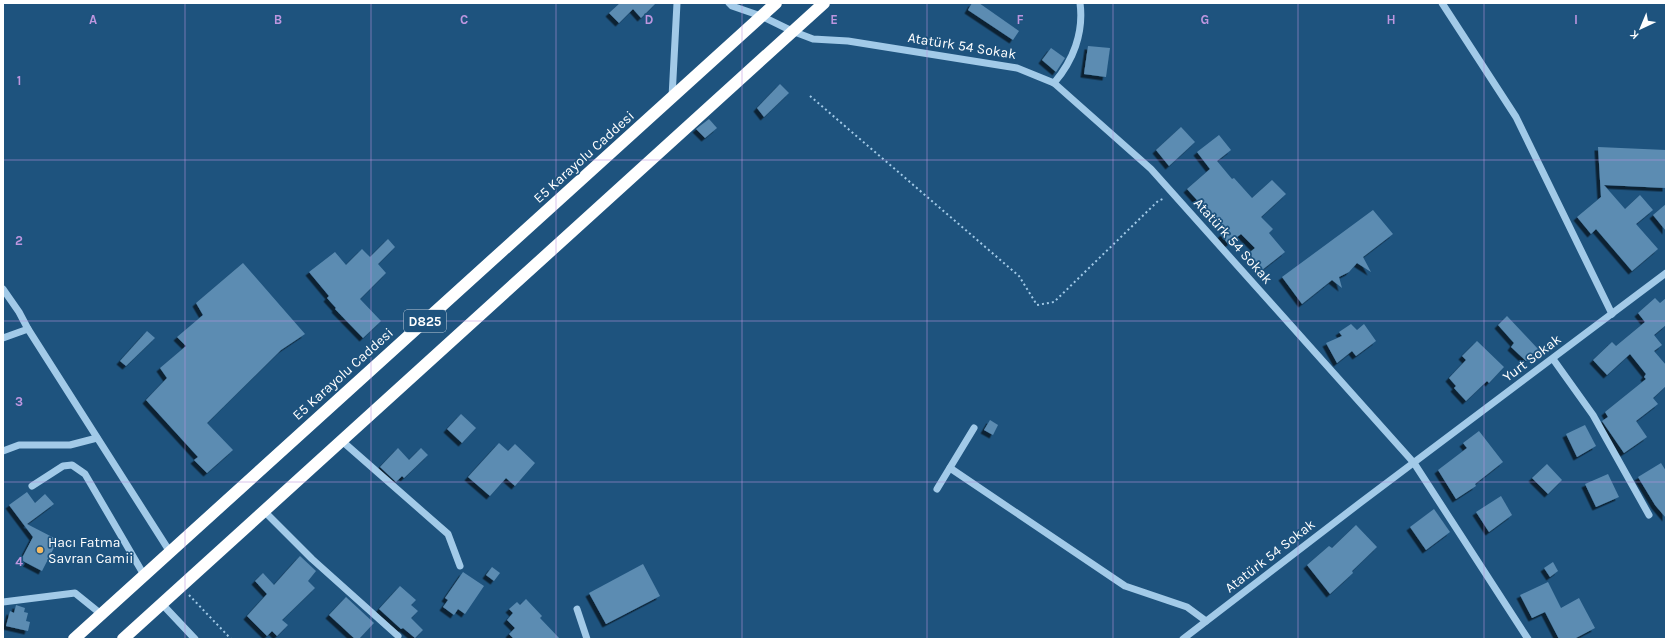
<svg xmlns="http://www.w3.org/2000/svg" width="1669" height="642" viewBox="0 0 1669 642" font-family="Karla,sans-serif">
	<style>
		.building { fill: #5c8cb2; filter: url(#shadow) }
		.lines { fill: none; stroke-linecap: round; stroke-linejoin: round }
		.path { stroke: #a2cae8; stroke-width: 2; stroke-dasharray: 2 3; stroke-linecap: butt }
		.minor { stroke: #a2cae8; stroke-width: 7 }
		.highway { stroke: #fff; stroke-width: 12 }
		.grid { fill: none; stroke: #bd96df; stroke-width: 1; stroke-opacity: 0.55 }
		.poi-dot { fill: #f6ba61; stroke: #1e537e; stroke-width: 1.5 }
		.labels { text-anchor: middle; dominant-baseline: central; stroke-width: 3.5; stroke-linejoin: round; paint-order: stroke }
		.shield { fill: #1e537e; stroke: #bccbd8; stroke-width: 1 }
		.shield-label { font-size: 13px; font-weight: bold; fill: #fff }
		.street-label { font-size: 14px; fill: #fff; stroke: #1e537e }
		.poi-label { font-size: 14px; fill: #fff; stroke: #1e537e; text-anchor: start }
		.grid-label { font-size: 13px; text-anchor: middle; font-weight: bold; fill: #bd96df; stroke: #1e537e; stroke-width: 3.5; stroke-linejoin: round; paint-order: stroke }
	</style>
	<defs>
		<filter id="shadow"><feDropShadow dx="-3.5" dy="3.5" stdDeviation="0" flood-color="#0009"/></filter>
	</defs>
	<rect width="100%" height="100%" fill="#1e537e"/>
	<g class="building">
		<path d="M620,3h36l-15,15 -8,-9 -14,14 -10,-10z"/>
		<path d="M972,3h7l40,28 -6,9 -45,-30z"/>
		<path d="M1088,46l22,2 -4,29 -22,-3z"/>
		<path d="M1051,48l14,10 -9,14 -14,-12z"/>
		<path d="M780,84l9,9 -25,24 -7,-9z"/>
		<path d="M709,119l8,9 -12,10 -9,-9z"/>
		<path d="M1181,127l14,15 -26,24 -13,-16z"/>
		<path d="M1219,135l12,15 -14,11 15,18 2,-1 18,20 20,-18 14,14 -25,23 12,12 -4,4 16,19 -23,18 -13,-17 6,-5 -14,-14 -13,10 -7,-9 4,-4 -38,-42 23,-20 -13,-17z"/>
		<path d="M1598,147l68,3v38l-62,-3 21,24 15,-14 13,15 -17,14 22,25 -26,22 -36,-42 -5,5 -14,-17 24,-20z"/>
		<path d="M1666,204v27l-13,-16z"/>
		<path d="M1373,210l20,24 -30,23 8,15 -14,-9 -8,9 -10,5 3,11 -10,-8 -30,24 -20,-27z"/>
		<path d="M388,239l7,8 -17,17 8,9 -26,26 21,22 -18,17 -28,-29 1,-1 -9,-10 2,-2 -20,-24 26,-20 11,13 16,-16 8,8z"/>
		<path d="M243,263l62,71 -24,16 -74,73 26,27 -26,23 -13,-13 4,-3 -52,-57 21,-22 -7,-10 26,-22 -9,-9 26,-22 -7,-12z"/>
		<path d="M1655,298l5,5 6,-5v27l-12,10 8,10 -8,6 12,14v21l-13,12 5,6 -22,17 11,16 -23,16 -22,-32 6,-4 -3,-5 41,-33 -2,-2 2,-3 -16,-20 -23,21 -14,-15 19,-18 4,4 29,-24 -7,-9z"/>
		<path d="M1507,316l31,33 -12,12 -15,-14 3,-4 -16,-18z"/>
		<path d="M1351,324l6,6 7,-6 12,17 -20,15 -4,-5 -15,12 -11,-20 16,-7 -3,-4z"/>
		<path d="M147,331l8,7 -29,28 -6,-5z"/>
		<path d="M1477,341l27,26 -15,16 -2,-2 -21,20 -12,-13 2,-2 -7,-8 17,-18 -4,-4z"/>
		<path d="M461,414l15,14 -14,15 -15,-14z"/>
		<path d="M990,420l8,5 -5,10 -9,-5z"/>
		<path d="M1585,425l11,21 -19,11 -11,-23z"/>
		<path d="M1479,431l24,31 -28,22 1,2 -20,13 -18,-29 29,-22 -4,-5z"/>
		<path d="M499,443l9,8 7,-7 20,19 -20,23 -9,-8 -16,18 -22,-19z"/>
		<path d="M398,448l11,12 12,-12 7,7 -24,23 -2,-2 -6,6 -16,-15z"/>
		<path d="M1661,463l5,8v47l-11,-13 -17,-28z"/>
		<path d="M1547,464l15,16 -14,14 -16,-16z"/>
		<path d="M1608,474l11,23 -23,10 -11,-23z"/>
		<path d="M27,492l8,11 10,-9 9,10 -27,20 31,16 -16,31 -21,-11 12,-23 -24,-32z"/>
		<path d="M1501,496l11,19 -23,17 -13,-20z"/>
		<path d="M1434,509l16,23 -24,18 -16,-23z"/>
		<path d="M1356,525l21,22 -25,24 1,2 -23,21 -23,-29 22,-19 3,2z"/>
		<path d="M300,556l16,15 -8,10 7,7 -33,32 6,5 -11,11 -5,-5 -5,5 -20,-20 20,-22 -12,-13 8,-8 11,12z"/>
		<path d="M1553,562l5,9 -8,6 -6,-9z"/>
		<path d="M643,564l17,32 -54,28 -17,-31z"/>
		<path d="M492,567l8,6 -6,8 -8,-6z"/>
		<path d="M463,572l21,14 -19,28 -7,-5 -4,6 -11,-8 5,-7 -3,-2z"/>
		<path d="M1548,582l13,26 18,-10 16,30 -21,11h-15l-14,-27 -13,6 -12,-23z"/>
		<path d="M400,586l16,14 -5,5 7,6 -7,7 12,12 -8,8 -12,-10 -2,1 -22,-20z"/>
		<path d="M346,597l28,26 -15,16h-4l-26,-24z"/>
		<path d="M526,599l16,17 -2,2 20,21h-46l-5,-5 6,-6 -8,-8 6,-7 -4,-4 8,-7 3,3z"/>
		<path d="M16,605l9,3 -1,4 4,1 -2,8 4,1 -2,9 -22,-5 4,-15 4,2z"/>
	</g>
	<g class="lines">
		<g class="path">
			<path d="M810,96l209,180 18,29 17,-3 104,-101 7,-3"/>
			<path d="M189,595l42,44"/>
		</g>
		<g class="minor">
			<path d="M729,3l3,3 29,10 31,15 21,8 35,2 169,27 37,15 97,86 263,294 114,176"/>
			<path d="M1442,3l74,114 96,197"/>
			<path d="M1054,83c19,-22 30,-50 26,-80"/>
			<path d="M672,97l5,-94"/>
			<path d="M3,289l16,23 9,17 142,223"/>
			<path d="M3,338l25,-9"/>
			<path d="M1553,359l40,56 56,100"/>
			<path d="M342,441l106,93 12,32"/>
			<path d="M3,451l16,-6h51l27,-7"/>
			<path d="M950,468l175,118 62,21 19,14"/>
			<path d="M32,486l31,-20 9,-1 13,9 59,101"/>
			<path d="M937,489l37,-61"/>
			<path d="M264,511l48,48 86,77"/>
			<path d="M3,602l72,-9 26,21"/>
			<path d="M162,604l33,35"/>
			<path d="M577,609l10,30"/>
			<path d="M1183,639l177,-136 306,-230"/>
		</g>
		<g class="highway">
			<path d="M74,639l702,-636"/>
			<path d="M123,639l701,-636"/>
		</g>
	</g>
	<path class="grid" d="M185,3v636M371,3v636M556,3v636M742,3v636M927,3v636M1113,3v636M1298,3v636M1484,3v636M3,160h1663M3,321h1663M3,482h1663"/>
	<circle class="poi-dot" cx="40" cy="550" r="4"/>
	<g class="labels">
		<rect class="shield" x="404" y="310" width="42" height="22" rx="3"/>
		<g class="shield-label">
			<text x="425" y="321">D825</text>
		</g>
		<g class="street-label">
			<text transform="translate(962 46) rotate(9)">Atatürk 54 Sokak</text>
			<text transform="translate(584 157) rotate(-42)">E5 Karayolu Caddesi</text>
			<text transform="translate(1233 241) rotate(48)">Atatürk 54 Sokak</text>
			<text transform="translate(1532 358) rotate(-37)">Yurt Sokak</text>
			<text transform="translate(343 374) rotate(-42)">E5 Karayolu Caddesi</text>
			<text transform="translate(1270 556) rotate(-38)">Atatürk 54 Sokak</text>
		</g>
		<g class="poi-label">
			<text x="48" y="542">Hacı Fatma<tspan x="48" dy="16">Savran Camii</tspan></text>
		</g>
	</g>
	<g class="grid-label">
		<text x="93" y="24">A</text>
		<text x="278" y="24">B</text>
		<text x="464" y="24">C</text>
		<text x="649" y="24">D</text>
		<text x="834" y="24">E</text>
		<text x="1020" y="24">F</text>
		<text x="1205" y="24">G</text>
		<text x="1391" y="24">H</text>
		<text x="1576" y="24">I</text>
		<text x="19" y="85">1</text>
		<text x="19" y="245">2</text>
		<text x="19" y="406">3</text>
		<text x="19" y="566">4</text>
	</g>
	<rect width="1669" height="642" fill="none" stroke="#ffffff" stroke-width="8"/>
	<g transform="translate(1641 28) rotate(224)" stroke="#1e537e" stroke-width="3" paint-order="stroke">
	<path d="M0-3L7 15L0 10L-7 15Z" fill="#ffffff"/>
	<text y="-6" font-size="11" font-weight="bold" text-anchor="middle" fill="#ffffff">K</text>
	</g>
</svg>
